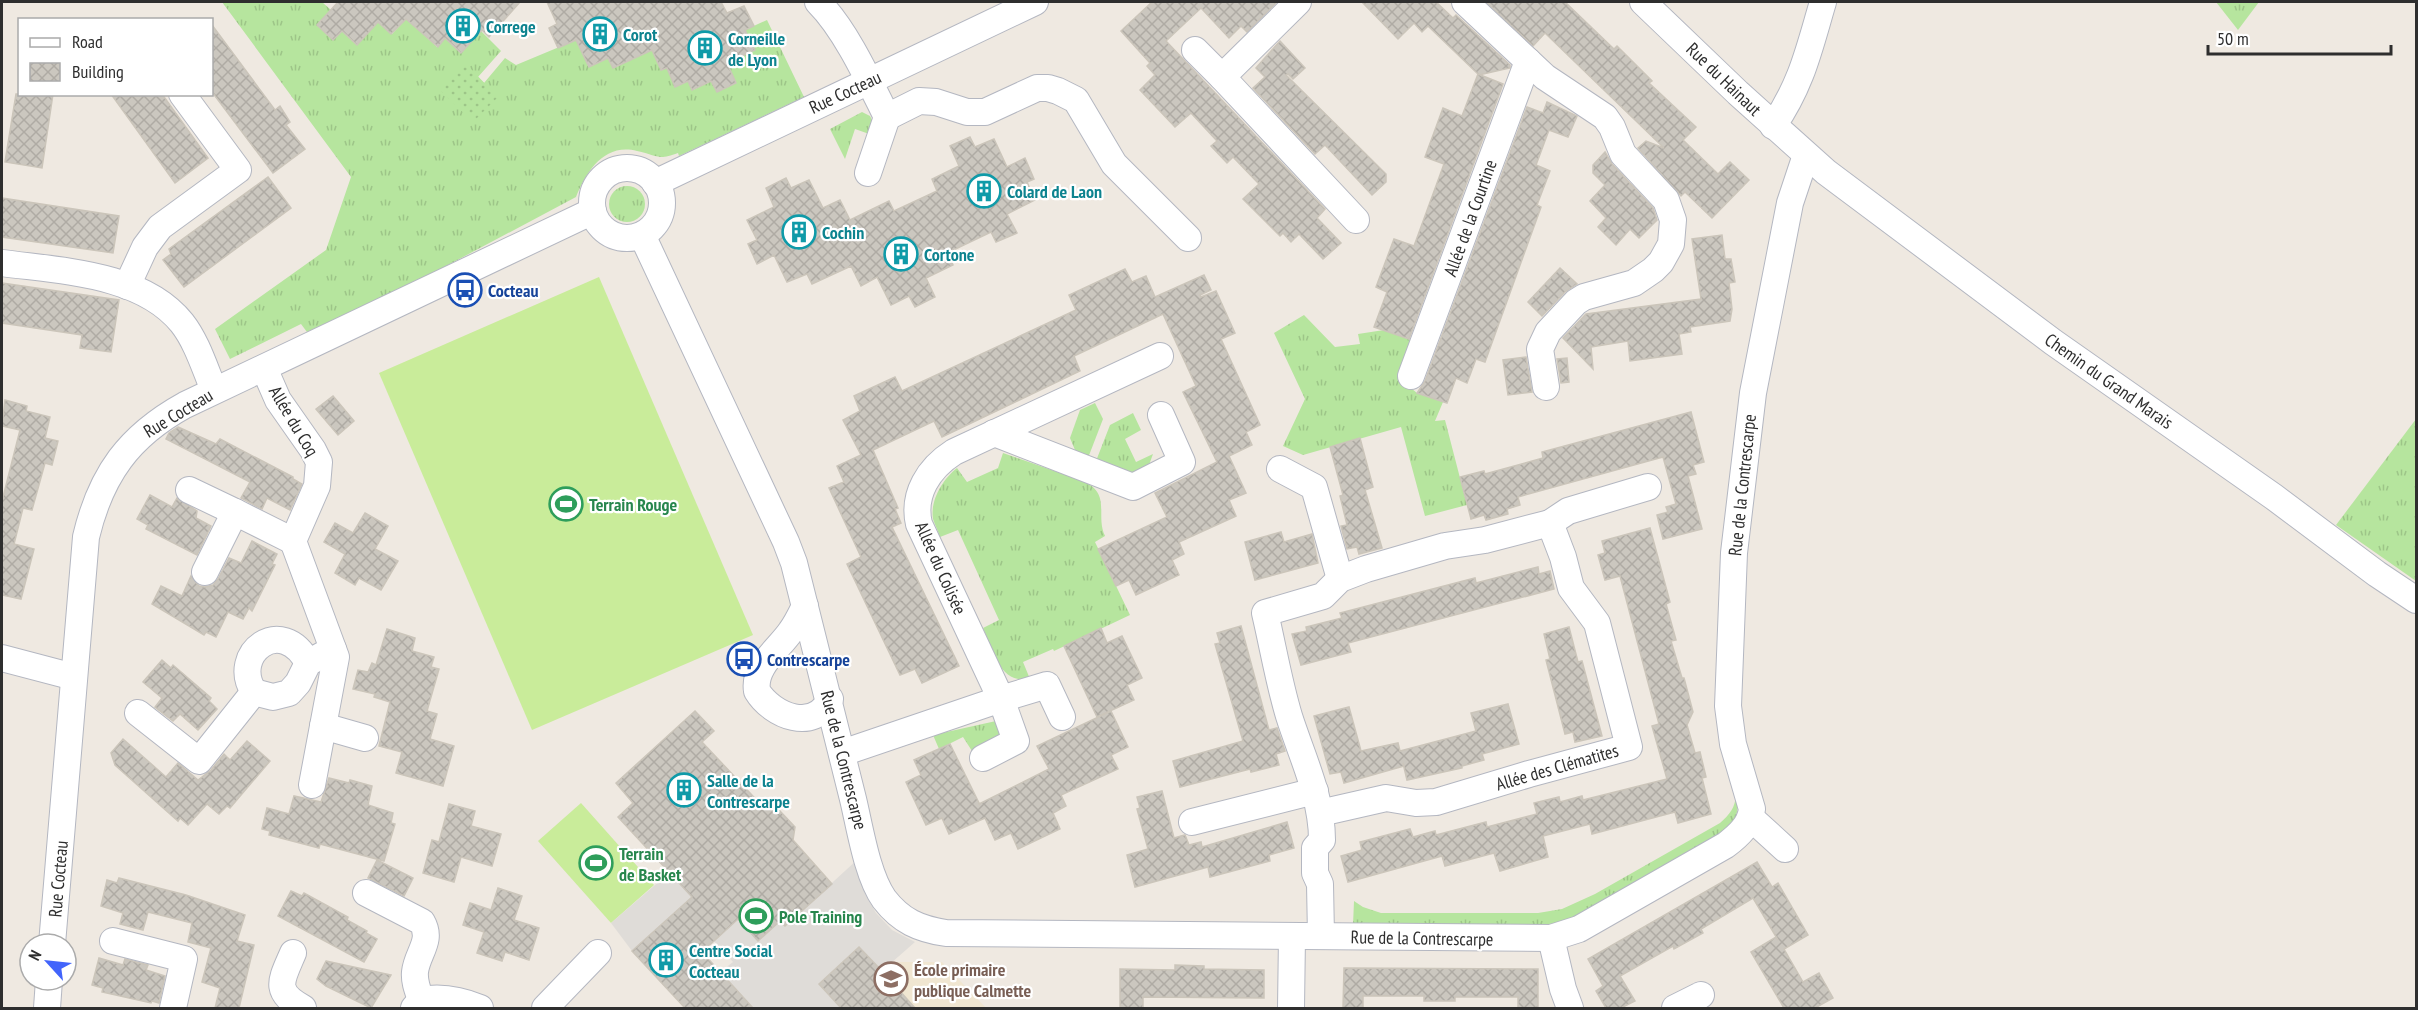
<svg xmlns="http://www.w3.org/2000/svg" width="2418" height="1010" viewBox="0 0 2418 1010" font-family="'PT Sans Narrow',sans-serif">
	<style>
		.education { fill: #f0e6d1 }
		.grass { fill: url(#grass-tufts) }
		.park { fill: url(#park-dots) }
		.pitch { fill: #c9ec9a }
		.plaza { fill: #dfdcd8 }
		.building { fill: url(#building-cross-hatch); stroke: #cbc5ba; stroke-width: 1.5 }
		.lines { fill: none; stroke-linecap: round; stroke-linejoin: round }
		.minor-casing { stroke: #b4b7c1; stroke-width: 28 }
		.minor { stroke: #fff; stroke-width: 26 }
		.labels { text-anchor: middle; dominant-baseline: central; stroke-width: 4.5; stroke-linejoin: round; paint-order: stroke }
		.culture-label { font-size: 18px; font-weight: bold; fill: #0d838f; stroke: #fff; text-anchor: start }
		.street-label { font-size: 18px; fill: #2e2e2e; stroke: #fff }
		.transit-label { font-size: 18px; font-weight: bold; fill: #164399; stroke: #fff; text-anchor: start }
		.leisure-label { font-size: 18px; font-weight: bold; fill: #27864d; stroke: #fff; text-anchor: start }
		.education-label { font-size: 18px; font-weight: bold; fill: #785e54; stroke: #fff; text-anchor: start }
	</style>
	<defs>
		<pattern id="grass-tufts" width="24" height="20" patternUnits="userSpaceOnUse" patternTransform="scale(1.5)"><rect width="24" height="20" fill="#b6e59e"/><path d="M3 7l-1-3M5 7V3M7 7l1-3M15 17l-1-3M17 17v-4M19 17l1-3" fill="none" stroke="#9dc588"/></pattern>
		<pattern id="park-dots" width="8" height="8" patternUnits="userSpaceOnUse" patternTransform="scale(1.5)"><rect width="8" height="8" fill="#b6e59e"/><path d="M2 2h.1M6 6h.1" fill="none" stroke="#9dc588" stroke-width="1.8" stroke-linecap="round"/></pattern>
		<pattern id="building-cross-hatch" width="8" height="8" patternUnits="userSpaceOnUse" patternTransform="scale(1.5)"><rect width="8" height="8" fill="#cbc7bf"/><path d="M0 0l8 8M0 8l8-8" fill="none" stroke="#afaba4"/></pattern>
	</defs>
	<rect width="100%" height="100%" fill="#efe9e1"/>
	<path class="education" d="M859,947l24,26 13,-11h46l44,46h-145l-22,-24z"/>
	<g class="grass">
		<path d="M222,2h100l9,8 -14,15 16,15 9,-9 15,14 21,-23 14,12 14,-15 -8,-7 9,-10h11l17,15 -14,15 16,15 8,-9 16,15 20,-22 20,20 -23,26 -14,-14 34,34 -14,-14 21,-25 11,7 60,-25 32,18 6,10 18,-9 -8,-19 28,10 9,20 6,-2 8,19 13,-6 5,9 18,-9 6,11 19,-9 -9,-20 28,-13 -10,-20 22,-10 37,77 -125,59 -1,-3c-21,8 -21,2 -41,-2 -33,-8 -50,20 -61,46l-160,85 -109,50 -6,-8 -71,35 -15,-30 111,-79 25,-73z"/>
		<path d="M2216,2h43l-21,28z"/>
		<path d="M862,112l8,4 3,6 -1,13 -17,-6 -10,30 -15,-30z"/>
		<circle cx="627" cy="204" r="18"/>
		<path d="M1304,315l31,32 25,-3 -2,-10 26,-4 32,12 -10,42 11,9 26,9 -8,19 10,-1 22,85 -42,11 -24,-89 -98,28 -20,-9 22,-47 -31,-66z"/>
		<path d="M1095,403l8,16 -15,39 -13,-8 -5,-12 10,-28z"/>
		<path d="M1133,413l8,17 -16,9 11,23 17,-8 -4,11 -16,9 -37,-13 14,-36z"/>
		<path d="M2416,419v162l-80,-56z"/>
		<path d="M1003,453l80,28c29,13 12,34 22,55l-10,6 35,73 -76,36 -1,-2 -30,13 7,17c-30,6 -37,-29 -47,-51l16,-8 -41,-90 -18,7c-2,-6 -5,-12 -7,-18 -3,-19 10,-40 24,-51l10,14 31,-14z"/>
		<path d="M996,721l8,8 -6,9 -26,13 -9,-14 -24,12 -6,-14z"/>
		<path d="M1736,795c4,15 0,23 -7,36l-129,76 -41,16 -41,4 -165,-2 1,-24 9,6 18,6h157l24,-4 33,-15 125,-71c10,-9 15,-15 16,-28z"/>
	</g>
	<path class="park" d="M465,63l33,34 -25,25 -34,-33z"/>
	<g class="pitch">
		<path d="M599,277l154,358 -221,95 -153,-357z"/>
		<path d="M581,803l73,82 -43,38 -73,-82z"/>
	</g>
	<path class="plaza" d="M858,859l7,35 11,19 16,17 23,12 -33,29 -23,-24 -40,37 22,24h-88l-33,-36 13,-10 -51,-56 -50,45 -21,-28 73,-63 74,81 22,-20 5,5z"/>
	<g class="building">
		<path d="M338,2h182l-31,35 -7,-7 -21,23 -16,-15 -7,9 -32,-28 -15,15 -13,-12 -21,23 -15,-14 -9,9 -16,-15z"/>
		<path d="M547,2h174l6,11 17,-7 10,20 -9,4 10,20 -28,13 9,20 -19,9 -6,-11 -19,9 -4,-9 -13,6 -8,-19 -6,2 -9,-20 -39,18 -5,-10 -19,9 -13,-27 -18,8 -9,-20 8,-4z"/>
		<path d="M1152,2h125l-30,30 -6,-6 -12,12 -28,-30 -35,33 159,168 -8,9 24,25 -18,16 -24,-25 -8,8 -8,-9 -3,3 -37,-37 16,-15 -26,-27 -6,6 -16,-17 6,-5 -26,-28 -16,14 -35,-37 15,-15 -8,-9 3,-3 -29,-32z"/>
		<path d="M1362,2h74l17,16 3,-3 54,50v3l-31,7 -51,-49 -6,6 -8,-9 -16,16z"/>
		<path d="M1486,2h79l49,47 3,-3 35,35 -3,2 47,44 -13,13 35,34 12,-12 19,18 -37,38 -27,-26 -4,4 -43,-48 8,-7 18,7 -119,-115 -12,13z"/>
		<path d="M212,25l63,85 5,-4 10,16 -4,3 19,24 -32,24 -61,-81z"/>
		<path d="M1280,41l25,27 -12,11 -5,-5 -2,1 100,99v8l-14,13 -47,-50 -10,9 -62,-66 12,-11 -9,-9z"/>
		<path d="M1478,74l25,10 -94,255 -35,-12 13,-35 -11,-5 18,-48 20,7 30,-82 -19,-7 18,-49 19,8z"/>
		<path d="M16,94h37l-11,74 -37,-6z"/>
		<path d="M111,94h51l46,64 -33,25z"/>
		<path d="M1547,102l30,14 -9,21 -19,-7 -13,35 14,6 -13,34 4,2 -56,155 -9,-3 -9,24 -11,-5 -9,25 -30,-10 8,-12 102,-274 16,6z"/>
		<path d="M970,137l5,10 19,-8 13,28 18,-9 9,21 -7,3 8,18 -28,14 10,19 -21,9 -5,-10 -44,21 6,12 -27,13 9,19 -20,10 -6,-11 -18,9 -14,-28 -16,9 -10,-20 -39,18 -5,-10 -20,8 -13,-27 -17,9 -9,-20 9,-4 -10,-20 27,-13 -8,-19 20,-10 5,10 18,-8 14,28 17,-8 10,20 39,-19 5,10 43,-20 -5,-12 27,-13 -9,-20z"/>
		<path d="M1605,152l7,12 41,44 4,12 -18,18 -9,-9 -14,16 -18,-18 8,-9 -16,-17 15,-16 -12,-12v-8z"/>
		<path d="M268,177l23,31 -107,79 -21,-27 8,-6 -2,-5z"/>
		<path d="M2,198l117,18 -6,37 -111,-16z"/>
		<path d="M1722,235l3,24h6l4,23 -6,1 3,26 -2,12 -40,6 1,5 -12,2 3,20 -52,7 -2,-20 -37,6 2,22 -30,-31 23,-24 115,-15 -9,-60z"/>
		<path d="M1560,268l17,16 -12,8 -23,24 -14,-14z"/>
		<path d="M1125,269l7,13 14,-6 9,21 49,-22 7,15 -11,5 1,2 15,-6 19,42 -14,6 39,86 -14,7 6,13 -23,11 17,37 -17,7 7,16 -57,26 5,12 -12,6 7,15 -43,20 -7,-15 -13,6 -18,-37 69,-32 -12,-24 62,-31 -34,-70 13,-6 -33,-72 -89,42 6,15 -138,66 -8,-16 -61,29 25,58 -3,1 6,14 -9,4 67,139 -37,17 -7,-14 -15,6 -53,-111 14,-7 -32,-69 15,-6 -7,-16 24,-11 -18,-35 17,-9 -6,-15 41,-19 7,14 174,-81 -7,-15z"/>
		<path d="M2,283l117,17 -8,52 -31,-4 2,-13 -80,-12z"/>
		<path d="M1526,357l6,35 -24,3 -5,-35z"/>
		<path d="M1567,358l2,24 -8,1 -4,-24z"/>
		<path d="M333,396l21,25 -16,14 -22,-26z"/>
		<path d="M5,400l22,6 -1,5 24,6 -5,21 13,3 -6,24 -7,-2 -13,47 -9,-2 -9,36 20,5 -13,50 -19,-4v-94l18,-71 -18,-4z"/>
		<path d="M1691,412l13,50 -11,3 3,9 -8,2 14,53 -39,10 -6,-24 11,-3 -2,-5 10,-3 -13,-47 -145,40 2,8 -13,4 1,5 -22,6 -2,-5 -13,4 -11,-42 24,-6 1,3 58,-16 -1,-6z"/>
		<path d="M178,427l38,17 4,-5 73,38v2l9,5 -12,26 -23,-12 -5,11 -21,-11 9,-16 -84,-43 3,-6z"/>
		<path d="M1360,438l13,49 -8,3 17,58 -23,6 -2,-7 -10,2 -6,-23 6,-1 -7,-29 3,-1 -13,-48z"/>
		<path d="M150,495l22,12 5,-9 20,13 -1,7 15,8 -14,29 -51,-26 2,-4 -11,-6z"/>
		<path d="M365,513l23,13 -13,23 23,12 -17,29 -22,-12 -4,7 -20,-12 10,-19 -21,-12 11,-19 18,10z"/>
		<path d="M1650,528l20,74 -4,2 10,36 -5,1 11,37h2l9,34 -6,13 8,28 5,-1 6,25 -4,1 9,36 -33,9 -3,-11 -83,22 -2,-10 -47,12 5,21 -48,14 -6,-18 -49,13 -3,-10 -94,26 -7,-26 21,-6 -2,-8 50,-13 3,8 22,-6 1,4 50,-13 1,5 50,-13 -3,-11 25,-6 1,5 22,-6 1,4 84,-21 -15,-53 7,-2 -39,-148 -15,4 -7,-25 7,-2 -3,-12z"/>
		<path d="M1281,532l3,10 28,-8 6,29 -63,17 -10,-38z"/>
		<path d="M252,541l25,13 -5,10 3,1 -23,46 -3,-3 -6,11 -15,-7 -12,25 -10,-5 -2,3 -52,-31 9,-18 21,10 9,-20 8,10 6,1 8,-2 5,-6 11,-21 12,5z"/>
		<path d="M1538,567l1,7 11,-3 4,18 -206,54 3,9 -50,13 -9,-31 15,-3 -1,-4 36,-9 -2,-5 135,-35 1,5z"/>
		<path d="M1241,626l28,104 8,-2 8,23 -9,3 3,11 -28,7 -1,-3 -70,18 -7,-26 70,-20 -28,-97 5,-1 -3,-10z"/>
		<path d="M1569,627l9,35 4,-1 20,75 -27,6 -2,-10 -8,2 -19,-74 4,-1 -6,-25z"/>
		<path d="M1101,628l6,15 15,-7 20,42 -15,7 7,15 -37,17 -33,-71z"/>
		<path d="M387,629l28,9 -3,13 22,6 -3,10 8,2 -12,42 10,3 -7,25 24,7 -11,40 -47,-13 6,-21 -23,-6 11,-44 -16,-5 1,-3 -22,-5 5,-19 10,2 4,-9 4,2z"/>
		<path d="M162,660l9,8 2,-3 38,33 -2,3 8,8 -19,21 -18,-16 -7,7 -18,-14 7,-9 -19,-16z"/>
		<path d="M1508,704l11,40 -37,10 2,6 -22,6v2l-55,12 -4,-17 1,3 -60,17 -3,-11 -11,2 -16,-58 35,-9 12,44 37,-8 2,8 76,-20 -5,-18z"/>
		<path d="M695,711l19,20 -12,11 63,67 14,1 16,17 -2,13 39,44 -47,42 -5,-5 -22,20 -20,-22 -36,33 51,56h-68l-53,-57 60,-54 -74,-80 15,-14 -17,-20z"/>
		<path d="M1111,711l17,36 -17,8 7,14 -57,26 5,11 -13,7 7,16 -42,20 -7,-16 -16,7 -10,-22 -36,16 -7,-16 -16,7 -20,-43 15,-7 -7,-15 36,-16 30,61 -1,-1 70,-35 -12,-23z"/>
		<path d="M123,739l43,38 12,-14 20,17 13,-10 13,-16 6,6 17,-19 23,20 -40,47 -3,-2 -8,8 -12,-10 -19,21 -8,-7 -2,3 -63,-56 -4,-12z"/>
		<path d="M329,778l20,5 1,-3 22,6 -4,19 25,8 -2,10 4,1 -11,37 -64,-17 -1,4 -50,-13 1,-4 -8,-2 5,-21 22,6 5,-18 27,6z"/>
		<path d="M1162,791l12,47 11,-3 4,10 12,-3 1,5 85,-25 7,26 -25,7 1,6 -60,16 -2,-10 -73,20 -8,-32 21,-6 -11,-40 3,-1 -3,-11z"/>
		<path d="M449,804l26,7 -4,15 30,8 -9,32 -31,-9 -7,25 -31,-9 9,-33 7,2z"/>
		<path d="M377,860l36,18 -9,18 -36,-18z"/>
		<path d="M1757,862l15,25 6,-4 30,52 -24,14 19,33 16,-9 14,25 -18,10h-31l-33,-56 25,-15 2,3 -25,-42 -52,31 2,4 -29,16 -1,-3 -53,30 15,25 -14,7h-15l-10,-17 7,-5 -15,-27z"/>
		<path d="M119,878l67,17 59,20 -8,26 17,4 -15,63h-24l5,-20 -18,-6 9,-34 -23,-6 4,-19 -44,-11 -5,18 -23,-6 3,-11 -22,-7 6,-26 10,3z"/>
		<path d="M498,888l24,8 -8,24 25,8 -10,32 -24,-8 -3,9 -25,-8 7,-21 -21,-7 7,-22 21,7z"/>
		<path d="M291,891l11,5 2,-3 44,24 -1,3 20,11 -1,2 11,6 -13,23 -86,-46z"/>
		<path d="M859,947l23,24 33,37h-74l-22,-24z"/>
		<path d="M99,958l24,7 2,-6 23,6 -2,5 19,6 -6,27 -7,-2 -1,2 -49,-11 1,-4 -11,-3z"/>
		<path d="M326,961l65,14 -20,33 -45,-22 -9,-7z"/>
		<path d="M1175,965l29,1v3l60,1v28l-121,-1v11h-23v-39l55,1z"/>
		<path d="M1344,968l194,1v39h-20v-11h-63v4h-31v-5h-61v12h-20z"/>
	</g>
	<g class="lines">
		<defs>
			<g id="minor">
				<path d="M818,2c28,28 51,79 69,115l32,-16 17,1 31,10h18l52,-24h11l10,3 18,9 38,64 74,74"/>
				<path d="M1298,2l-76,75 134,143"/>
				<path d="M1465,2l80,75 60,40 7,10 11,27 43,46 7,20 -2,24 -10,18 -8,8 -19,13 -50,14 -8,5 -28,30 -8,17 6,38"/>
				<path d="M1643,2l95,91 88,79 227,170 221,155 103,77 39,26"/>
				<path d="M1195,50l27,27"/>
				<path d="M1773,126c29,-42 36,-77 50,-124"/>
				<circle cx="627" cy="203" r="35"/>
				<path d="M868,173l19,-56"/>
				<path d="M655,183l380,-181"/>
				<path d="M642,235l144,307 8,21c20,78 39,157 59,236 7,29 14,76 31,100 17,22 35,30 62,34l605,5 28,-9 147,-84c13,-10 24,-20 26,-36l-19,-65 -5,-38 6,-153 19,-160 37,-190 16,-48"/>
				<path d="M2,263c58,8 140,10 180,60 15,19 23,46 32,67"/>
				<path d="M127,286l18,-39 15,-20 78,-57 -56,-76"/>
				<path d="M264,368l14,32 35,50 6,12 -2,24 -24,55 43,116 -24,128"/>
				<path d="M1411,376l117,-315"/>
				<path d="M994,433l139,54 49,-25 -21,-47"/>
				<path d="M1280,469l34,18 26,92"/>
				<path d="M189,490l46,22"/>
				<path d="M1550,523l18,-12 80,-24"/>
				<path d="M205,572l30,-60 58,29"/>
				<path d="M805,606c-4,8 -8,17 -14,25 -12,18 -38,35 -34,60 15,25 58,42 73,8"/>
				<path d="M2,658l72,19"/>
				<path d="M254,692c-25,-38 28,-79 54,-29"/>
				<path d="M138,713l61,48 55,-69 19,5 16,-4 9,-10 10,-20 25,-14"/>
				<path d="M323,726l42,12"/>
				<path d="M842,753l159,-54 -82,-175c-7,-30 10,-56 35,-72l206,-96"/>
				<path d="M983,758l33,-17 -15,-42 46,-14 15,32"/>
				<path d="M1320,813l66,-15 30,5 20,-1 93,-28 100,-27 -32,-124 -26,-35 -8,-31 -13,-34 -65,17 -40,6 -79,23 -26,10 -17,17 -58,17c8,34 14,70 24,103 13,41 33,81 33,124l-7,8v25l5,11 1,52"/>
				<path d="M1751,818l34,31"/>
				<path d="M1192,822l123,-31"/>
				<path d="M366,893l56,29c11,19 -5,31 -7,50 -1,10 3,19 6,28"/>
				<path d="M1551,938l12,51 7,19"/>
				<path d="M113,941l71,18 -11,49"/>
				<path d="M52,944l34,-407c15,-63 43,-101 99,-132l408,-194"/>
				<path d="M293,953c-12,28 -20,38 10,55"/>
				<path d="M47,1008l2,-28"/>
				<path d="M414,1008l7,-8c21,-4 40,0 59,8"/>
				<path d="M545,1008l53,-55"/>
				<path d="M1291,1008l1,-72"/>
				<path d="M1675,1008l26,-13"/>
			</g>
		</defs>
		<use href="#minor" class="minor-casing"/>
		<use href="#minor" class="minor"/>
	</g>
	<defs>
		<symbol id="building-ring" viewBox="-11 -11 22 22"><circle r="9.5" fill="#fff" stroke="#0f9aa8" stroke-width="1.5"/><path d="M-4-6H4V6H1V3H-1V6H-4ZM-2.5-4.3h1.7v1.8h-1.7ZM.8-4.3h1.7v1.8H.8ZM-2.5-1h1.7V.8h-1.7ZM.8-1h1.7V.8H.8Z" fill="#0f9aa8"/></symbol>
		<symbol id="bus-ring" viewBox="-11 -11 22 22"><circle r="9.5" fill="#fff" stroke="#1a4fb4" stroke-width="1.5"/><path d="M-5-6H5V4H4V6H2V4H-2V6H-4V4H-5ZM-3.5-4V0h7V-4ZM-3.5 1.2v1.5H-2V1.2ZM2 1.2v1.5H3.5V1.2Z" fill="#1a4fb4"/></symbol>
		<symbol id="stadium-ring" viewBox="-11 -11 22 22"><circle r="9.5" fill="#fff" stroke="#2e9e5b" stroke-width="1.5"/><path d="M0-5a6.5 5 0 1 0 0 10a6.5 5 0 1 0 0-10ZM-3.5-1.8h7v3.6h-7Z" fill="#2e9e5b"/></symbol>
		<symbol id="school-ring" viewBox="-11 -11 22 22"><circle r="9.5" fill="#fff" stroke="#8d6e63" stroke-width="1.5"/><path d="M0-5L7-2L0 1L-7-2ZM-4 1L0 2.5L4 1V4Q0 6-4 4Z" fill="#8d6e63"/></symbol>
	</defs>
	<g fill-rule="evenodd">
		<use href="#building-ring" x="444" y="7" width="38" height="38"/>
		<use href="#building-ring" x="581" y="15" width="38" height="38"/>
		<use href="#building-ring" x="686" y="29" width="38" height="38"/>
		<use href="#building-ring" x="965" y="172" width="38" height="38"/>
		<use href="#building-ring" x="780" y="213" width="38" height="38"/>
		<use href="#building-ring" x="882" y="235" width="38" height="38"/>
		<use href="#bus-ring" x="446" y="271" width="38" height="38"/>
		<use href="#stadium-ring" x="547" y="485" width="38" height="38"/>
		<use href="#bus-ring" x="725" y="640" width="38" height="38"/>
		<use href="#building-ring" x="665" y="771" width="38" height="38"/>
		<use href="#stadium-ring" x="577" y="844" width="38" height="38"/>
		<use href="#stadium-ring" x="737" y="897" width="38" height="38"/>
		<use href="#building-ring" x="647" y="941" width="38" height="38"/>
		<use href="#school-ring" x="872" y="960" width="38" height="38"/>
	</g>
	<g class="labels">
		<g class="culture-label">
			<text x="486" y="26">Correge</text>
			<text x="623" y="34">Corot</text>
			<text x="728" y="38">Corneille<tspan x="728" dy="21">de Lyon</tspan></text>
			<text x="1007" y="191">Colard de Laon</text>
			<text x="822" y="232">Cochin</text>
			<text x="924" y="254">Cortone</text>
			<text x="707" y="780">Salle de la<tspan x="707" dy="21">Contrescarpe</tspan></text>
			<text x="689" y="950">Centre Social<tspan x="689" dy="21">Cocteau</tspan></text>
		</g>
		<g class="street-label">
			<text transform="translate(1724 79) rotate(44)">Rue du Hainaut</text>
			<text transform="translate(845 92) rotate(-25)">Rue Cocteau</text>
			<text transform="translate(1470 218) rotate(-70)">Allée de la Courtine</text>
			<text transform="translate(2109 381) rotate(35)">Chemin du Grand Marais</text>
			<text transform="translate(178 413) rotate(-31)">Rue Cocteau</text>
			<text transform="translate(294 421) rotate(59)">Allée du Coq</text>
			<text transform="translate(1742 485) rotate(-84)">Rue de la Contrescarpe</text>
			<text transform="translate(941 568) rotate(66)">Allée du Colisée</text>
			<text transform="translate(844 760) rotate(76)">Rue de la Contrescarpe</text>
			<text transform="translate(1557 767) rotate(-16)">Allée des Clématites</text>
			<text transform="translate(58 879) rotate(-85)">Rue Cocteau</text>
			<text transform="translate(1422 938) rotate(1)">Rue de la Contrescarpe</text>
		</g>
		<g class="transit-label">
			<text x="488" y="290">Cocteau</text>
			<text x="767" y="659">Contrescarpe</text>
		</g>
		<g class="leisure-label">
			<text x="589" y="504">Terrain Rouge</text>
			<text x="619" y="853">Terrain<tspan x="619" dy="21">de Basket</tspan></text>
			<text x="779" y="916">Pole Training</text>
		</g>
		<g class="education-label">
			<text x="914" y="969">École primaire<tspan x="914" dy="21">publique Calmette</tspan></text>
		</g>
	</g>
	<rect width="2418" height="1010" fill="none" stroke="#2e2e2e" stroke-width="6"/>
	<rect x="18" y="18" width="195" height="78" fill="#ffffff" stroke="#ababab" stroke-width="1.5"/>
	<rect x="30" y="38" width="30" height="9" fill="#ffffff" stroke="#ababab" stroke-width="1.5"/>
	<text x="72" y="48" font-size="18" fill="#2e2e2e">Road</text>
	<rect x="30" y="63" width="30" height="18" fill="url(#building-cross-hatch)" stroke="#ababab" stroke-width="1.5"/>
	<text x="72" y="78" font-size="18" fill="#2e2e2e">Building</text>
	<g transform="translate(48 962) rotate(297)"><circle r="28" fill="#ffffff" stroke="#ababab" stroke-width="1.5"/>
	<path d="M0-4.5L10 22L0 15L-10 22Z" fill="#4264fb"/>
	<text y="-9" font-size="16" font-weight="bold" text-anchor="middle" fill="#2e2e2e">N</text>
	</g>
	<path d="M2208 45v9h183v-9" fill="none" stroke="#2e2e2e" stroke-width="3"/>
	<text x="2217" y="45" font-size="18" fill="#2e2e2e" stroke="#ffffff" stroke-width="4.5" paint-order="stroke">50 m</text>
</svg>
